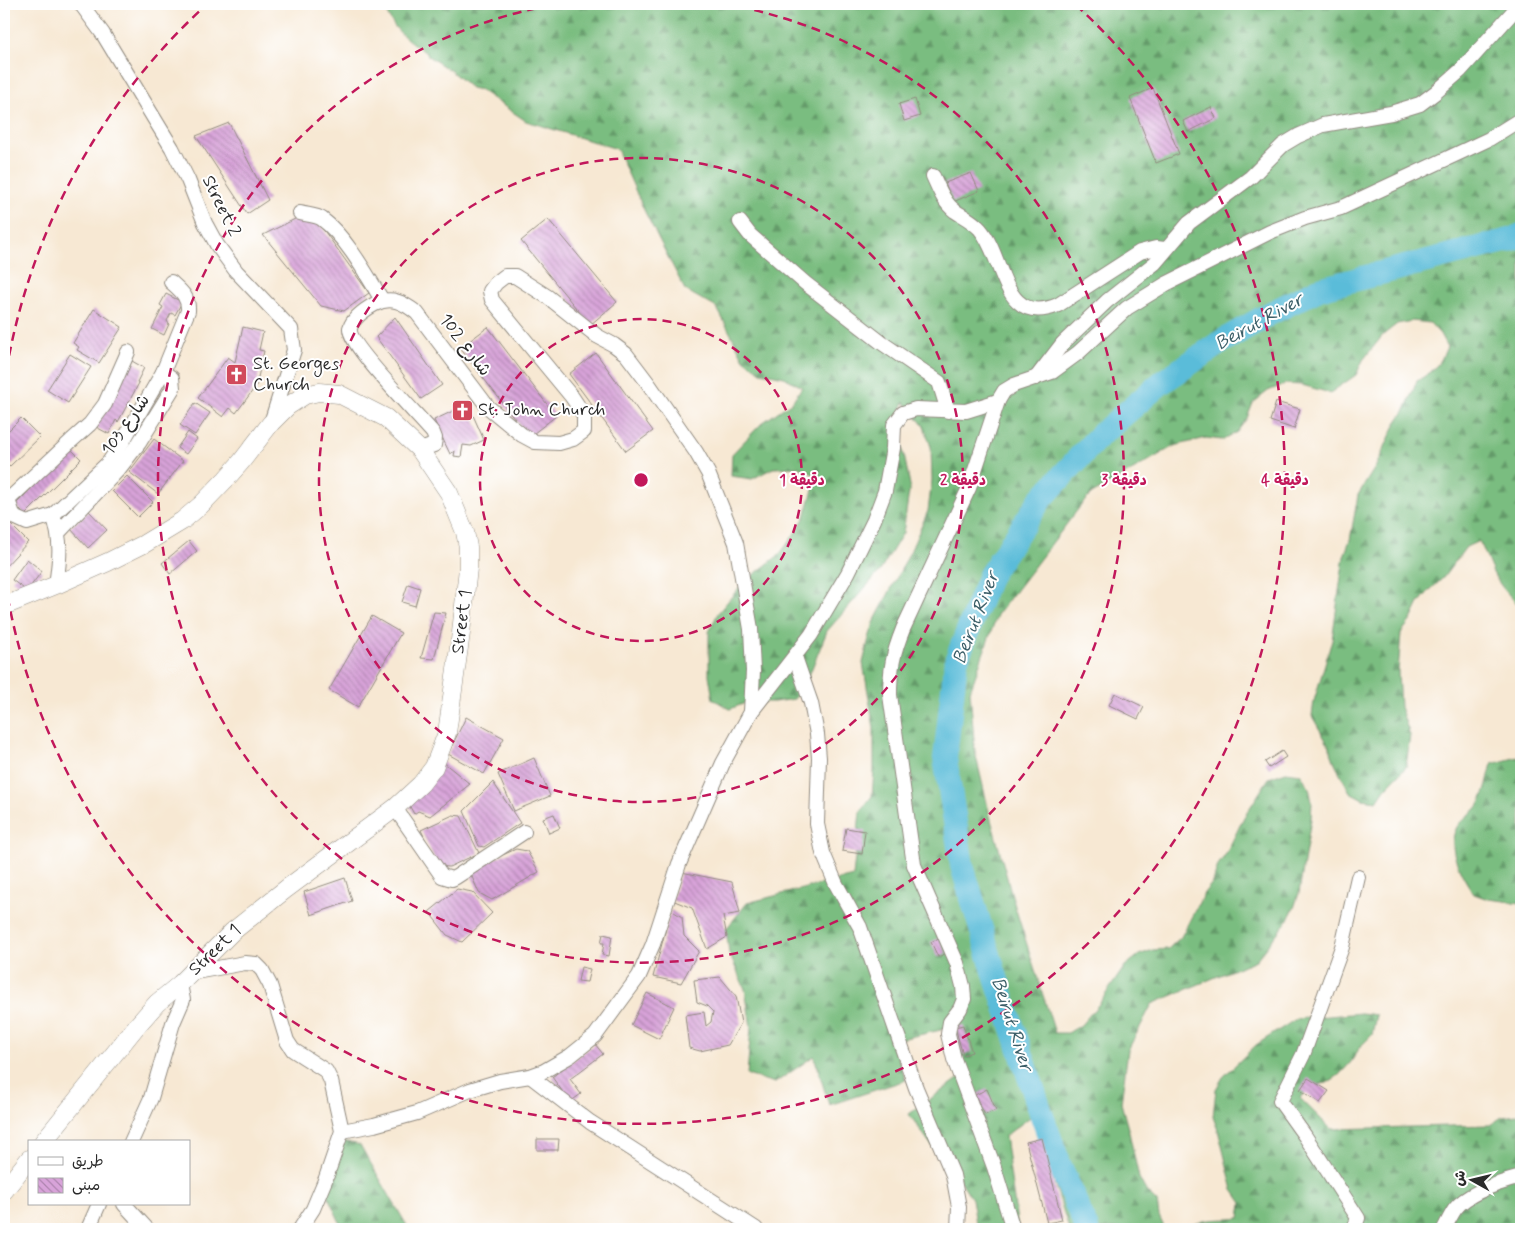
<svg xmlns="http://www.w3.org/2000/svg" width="1525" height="1233" viewBox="0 0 1525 1233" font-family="Mynerve,'Playpen Sans Arabic',sans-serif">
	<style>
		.forest { fill: url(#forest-firs); stroke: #527456 }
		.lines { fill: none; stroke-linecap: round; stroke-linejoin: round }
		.river { stroke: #5abcd9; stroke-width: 24 }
		.building { fill: url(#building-back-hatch) }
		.minor-casing { stroke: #918a7f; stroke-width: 16 }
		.tertiary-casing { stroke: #918a7f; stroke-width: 19 }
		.minor { stroke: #fff; stroke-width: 14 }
		.tertiary { stroke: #fff; stroke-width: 18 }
		.ring { fill: none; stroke: #c2185b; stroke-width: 2.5; stroke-dasharray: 9 6 }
		.labels { text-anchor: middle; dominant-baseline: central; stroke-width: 4; stroke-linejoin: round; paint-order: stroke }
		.street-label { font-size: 18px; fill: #2b2b2b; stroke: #fff }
		.poi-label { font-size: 18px; fill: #2b2b2b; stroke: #fff; text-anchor: start }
		.water-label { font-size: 19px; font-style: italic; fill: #3b5e68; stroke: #fff }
		.centre { fill: #c2185b; stroke: #fff; stroke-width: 2.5 }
		.ring-label { font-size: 15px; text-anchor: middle; font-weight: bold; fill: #c2185b; stroke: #fff; stroke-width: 4; stroke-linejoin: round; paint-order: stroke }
	</style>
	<defs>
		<pattern id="forest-firs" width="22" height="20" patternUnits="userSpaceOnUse" patternTransform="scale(1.25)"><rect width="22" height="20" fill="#7abd80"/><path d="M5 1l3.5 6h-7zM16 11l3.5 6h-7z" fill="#649a69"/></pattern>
		<pattern id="building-back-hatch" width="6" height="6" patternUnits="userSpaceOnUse" patternTransform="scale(1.25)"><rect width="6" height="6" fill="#d8a3d9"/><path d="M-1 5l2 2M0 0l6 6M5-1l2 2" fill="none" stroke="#af85b0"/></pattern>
	</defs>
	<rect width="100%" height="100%" fill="#fff"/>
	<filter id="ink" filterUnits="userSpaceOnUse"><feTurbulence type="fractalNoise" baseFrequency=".02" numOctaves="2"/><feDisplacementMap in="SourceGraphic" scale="10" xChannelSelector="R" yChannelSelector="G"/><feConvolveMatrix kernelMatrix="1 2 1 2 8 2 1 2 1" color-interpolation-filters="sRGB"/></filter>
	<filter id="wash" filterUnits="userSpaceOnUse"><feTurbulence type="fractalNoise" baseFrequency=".0096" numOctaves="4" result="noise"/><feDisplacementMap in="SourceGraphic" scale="20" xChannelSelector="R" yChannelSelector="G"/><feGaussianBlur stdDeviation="1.12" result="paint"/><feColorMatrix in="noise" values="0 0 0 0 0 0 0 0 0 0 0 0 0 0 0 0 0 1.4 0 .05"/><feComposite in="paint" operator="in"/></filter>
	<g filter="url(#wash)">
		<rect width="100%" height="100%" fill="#f7e8d3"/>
		<g class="forest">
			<path d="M384,4h1137v603c-12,-11 -25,-25 -31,-41 -4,-9 -6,-17 -11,-25l-13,6 -23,31 -14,13 -10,12 -8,17 -10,13 -3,39 2,35 10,28 -4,32 -21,22 -8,12 -14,-2 -13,-7 -14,-26 -8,-22 -16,-28 2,-15 18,-61 12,-84 6,-16 8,-45 18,-29 20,-43 9,-13 12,-29 14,-9 10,-12 6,-13 -7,-13 -10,-11 -18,-2 -15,3 -14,11 -20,25 -7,15 -26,18 -28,-8 -17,-1 -17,7 -15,12 -6,15 -10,14 -15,8 -16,-2 -32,8 -82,48 -10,10 -85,111 -27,76 5,61 15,64 26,94 39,123h13l13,-8 18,-21 26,-38 14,-11 14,-5 15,-1 13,-12 23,-44 9,-11 5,-17 8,-11 18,-37 25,-39 17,-6 15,2 8,14 3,14 -1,17 -12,74 -5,15 -7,13 -31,39 -104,44 -24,46 -7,53 8,29 10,46 7,13 11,11 2,14 6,13h-96l-15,-47 -17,-70 -32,24 13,93h-41l-5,-30 -13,-21 -30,-36 -20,-28 55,-39 -19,-46 -53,12 14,39 -77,25 -15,-49 -39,27 -28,-8 4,-48 -6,-38 -16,-36 -3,-24 21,-26 106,-27 7,-64 12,-16 2,-25v-43l-11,-65 6,-25 6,-18 35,-68 18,-41 4,-31 -1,-33 -7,-21 -20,-24 -9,22 7,21 8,40 -7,48 -23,38 -53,60 -21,52 -12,16 -20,3h-26l-18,7 -17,-10 -4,-24v-43l9,-19 25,-30 36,-28 12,-16 14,-22 12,-41 -18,-9 -26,1 -21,11 -21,-3 1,-22 30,-31 30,-21 10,-15 -18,-10 -23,-5 -17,-13 -27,-51 -32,-18 -40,-78 -28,-63 -91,-28 -46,-31 -9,-2 -20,-17 -23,-15v-2c-19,-13 -38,-25 -44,-50z"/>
			<path d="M1521,756v147l-33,-4 -14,-5c-12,-18 -29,-46 -17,-67 5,-9 17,-14 22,-22 7,-12 9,-27 13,-41z"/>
			<path d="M1361,1013l15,2 -4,20 -12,12 -9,15 -12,13 -12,8 -17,3 -10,12 31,31 159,-4 12,-8 15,-2 4,-2v116h-334c15,-13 35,-8 53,-11l2,-15 -9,-13 -15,-60 -5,-13 3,-28 7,-12 33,-32 40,-26z"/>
			<path d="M338,1140l22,5 49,84h-66l-22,-48z"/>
		</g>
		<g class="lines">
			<path class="river" d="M1087,1229l-27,-63 -18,-50 -49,-148 -31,-102 -17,-108 11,-97 34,-86 50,-75 59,-64 62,-53 60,-41 50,-29 48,-24 194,-50 8,-4"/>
		</g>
		<g id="blocks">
			<g class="building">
				<path d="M1153,88l26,66 -23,9 -26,-65z"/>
				<path d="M915,99l5,17 -16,5 -5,-17z"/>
				<path d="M1211,107l5,11 -28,14 -5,-11z"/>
				<path d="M229,123l39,77 -21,14 -51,-78z"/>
				<path d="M971,173l8,18 -26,11 -8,-19z"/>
				<path d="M297,218l23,7 49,68 -25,18 -23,-5 -58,-71z"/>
				<path d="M548,219l69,83 -27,23 -69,-84z"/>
				<path d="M166,294l16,8 -7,13 -4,-2 -4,8 2,3 -5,11 -12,-6 11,-22 -3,-2z"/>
				<path d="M94,309l28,18 -23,36 -22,-13 2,-3 -6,-4z"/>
				<path d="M395,317l47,68 -21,14 -45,-62z"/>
				<path d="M243,327l20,5 -4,18 5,1 -8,35 -20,27 -6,-5 -7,9 -25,-19 30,-41 7,5z"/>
				<path d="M488,327l68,89 -27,21 -69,-89z"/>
				<path d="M596,353l57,78 -27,20 -57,-77z"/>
				<path d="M70,354l21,13 -23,36 -21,-13z"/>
				<path d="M132,361l12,7 -7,14 2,1 -21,39 -2,-2 -7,14 -13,-7z"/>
				<path d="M1276,402l24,7 -6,20 -24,-8z"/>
				<path d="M195,403l15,10 -15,22 -15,-10z"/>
				<path d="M468,404l16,36 -13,6 -8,-1 -2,12 -7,-1 1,-5 -5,3 -16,-34z"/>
				<path d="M21,418l19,19 -31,30 -5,-6v-26z"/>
				<path d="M188,432l9,7 -11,15 -9,-6z"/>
				<path d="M154,439l29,22 -25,33 -29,-22z"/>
				<path d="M71,449l10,10 -56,56 -10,-10z"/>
				<path d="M127,476l26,26 -15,15 -26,-26z"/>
				<path d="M89,511l18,19 -19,18 -18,-20z"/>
				<path d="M9,523l19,19 -24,26v-39z"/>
				<path d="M189,541l8,10 -27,23 -8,-11z"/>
				<path d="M27,559l15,12 -15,20 -15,-11z"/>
				<path d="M408,584l12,4 -5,18 -13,-4z"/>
				<path d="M434,612l12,1 -12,46 -13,-1z"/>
				<path d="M372,616l29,17 -43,74 -29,-17z"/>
				<path d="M1115,693l29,14 -6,12 -29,-14z"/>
				<path d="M466,717l38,21 -20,36 -36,-20z"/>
				<path d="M1282,751l4,6 -17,11 -4,-6z"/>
				<path d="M534,758l16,38 -36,15 -16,-37z"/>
				<path d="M443,762l27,22 -40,32 -12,-5 -4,3 -5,-9z"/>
				<path d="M493,782l27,41 -36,24 -5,-1 -15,-35z"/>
				<path d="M554,814l6,14 -11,5 -6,-15z"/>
				<path d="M453,815l8,1 18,37 -30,14 -11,-1 -17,-36z"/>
				<path d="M846,828l19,3 -3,23 -20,-3z"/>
				<path d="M516,849l11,2 12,21 -47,28 -13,-7 -10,-23z"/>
				<path d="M681,872l51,10 8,31 -17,3 4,21 -20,12 -15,-41 -20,-8z"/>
				<path d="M345,878l7,23 -41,14 -7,-23z"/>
				<path d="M457,889l15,3 20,21 -30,29 -15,-7 -18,-23z"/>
				<path d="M671,910l11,7 2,19 15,15 -18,32 -28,-6z"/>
				<path d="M603,934l9,2 -3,20 -7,-1 2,-12h-3z"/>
				<path d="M939,938l8,15 -9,4 -7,-15z"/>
				<path d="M581,967l9,2 -3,13 -9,-1z"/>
				<path d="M720,977l16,19 5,27 -13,22 -28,6 -11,-3 -4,-33 19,-3 2,14 5,-4 2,-10 -6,-6 -10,-4 -3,-22z"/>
				<path d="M647,993l27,14 -15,32 -28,-14z"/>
				<path d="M963,1025l9,27 -9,3 -8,-28z"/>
				<path d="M595,1044l8,10 -33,25 11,15 -11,8 -18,-25z"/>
				<path d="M1308,1078l21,13 -9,12 -20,-13z"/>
				<path d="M987,1089l9,21 -11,5 -10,-20z"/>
				<path d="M1042,1138l20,82 -15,3 -21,-81z"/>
				<path d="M537,1139h22l-1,11h-21z"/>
			</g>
		</g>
	</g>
	<g filter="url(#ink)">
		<use href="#blocks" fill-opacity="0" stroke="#918a7f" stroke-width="1"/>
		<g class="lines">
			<defs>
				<g id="minor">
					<path d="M81,4l22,30 69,114 16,32 17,43 12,22 19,26 55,58 3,21 -23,73"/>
					<path d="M933,176c6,13 11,27 22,35 9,6 18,10 25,18 25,29 22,99 78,76l82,-53 16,-4 9,1"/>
					<path d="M300,213c7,2 17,2 22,6 24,18 45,56 60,81"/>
					<path d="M740,222l10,13 55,48 77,60 57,39 9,29"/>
					<path d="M1036,378l27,-35 44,-42 48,-38 34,-40 62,-46 32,-32 15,-9 25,-11 68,-12 29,-9 16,-12 24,-21 60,-67"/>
					<path d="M420,450l14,-5 1,-7 -2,-5c-13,-16 -86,-89 -83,-105 3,-10 16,-19 25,-24 16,-8 28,-2 42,9l71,94 34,28 13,7 24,1 14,-4 11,-8v-16l-12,-18 -80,-97 -2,-9 6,-8 9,-7h10l33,21 49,39 17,9 12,9 22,29 48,69 12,21 28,70 15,86 2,42 -2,41"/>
					<path d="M53,515l-26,8 -13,-6 -6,-17 63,-59 19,-17 15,-20 23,-52"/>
					<path d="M59,532l59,-62 21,-27 34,-55 -1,-10 -9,-6"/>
					<path d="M56,585c4,-27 6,-44 -3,-70l56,-53 14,-21 40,-69 25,-61c1,-14 -7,-20 -17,-29"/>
					<path d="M795,657l16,46 6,31 2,24 -2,66 6,29 13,31 24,43 56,161 37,87 6,32 -1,22"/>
					<path d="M395,808l47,68 10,3 4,-2 68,-45"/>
					<path d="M190,973l55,-10 11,1 6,6 8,15 17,56 6,9 33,21 5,10 11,50 -16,47 -13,31 -13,20"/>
					<path d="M530,1076l60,46 166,107"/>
					<path d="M342,1131l32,-6 43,-12 53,-23 30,-9 30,-5 14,-5 26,-15 25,-20 44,-60 14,-32 26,-80 44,-101 28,-51 60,-77 37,-62 26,-53 11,-29 8,-43 1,-23 9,-12 13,-4 50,2 32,-10"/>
					<path d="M131,1142l20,-44 22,-75 10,-23 -3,-16"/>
					<path d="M124,1204l23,25"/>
					<path d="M88,1229l11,-25"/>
					<path d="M1013,1229l-19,-62 -40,-108 -6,-25 2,-12 10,-13 4,-10 -1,-13 -6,-23 -43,-98 -24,-170c0,-27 3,-41 13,-66l66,-141 29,-87 6,-10 10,-6 38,-13 26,-19 49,-45 39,-24 104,-52 35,-14 36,-10 148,-69 32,-20"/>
					<path d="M1354,1229l4,-11 -53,-82 -25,-35 23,-46 39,-108 16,-70"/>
					<path d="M1444,1229c3,-6 7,-14 11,-20 12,-16 47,-27 66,-32"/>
				</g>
				<g id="tertiary">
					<path d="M4,606l52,-21 52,-23 36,-18 38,-23 19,-16 25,-26 15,-17 30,-39 17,-17 17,-11 14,-3 20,2 47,24 34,32 29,43 16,39 3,15v21l-7,65 -14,100 -13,34 -13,17 -26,24 -109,81 -54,43 -52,52 -23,19 -22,25 -92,114"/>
					<path d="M4,1191l25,-32"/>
				</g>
			</defs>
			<use href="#minor" class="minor-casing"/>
			<use href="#tertiary" class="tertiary-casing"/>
			<use href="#minor" class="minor"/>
			<use href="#tertiary" class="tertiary"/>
		</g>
	</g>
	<g class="ring">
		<circle cx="641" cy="480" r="161"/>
		<circle cx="641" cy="480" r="322"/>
		<path d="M725 4A483 483 0 1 1 557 4"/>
		<path d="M4 385A644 644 0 0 1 206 5M1076 5A644 644 0 1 1 4 575"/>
	</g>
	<defs>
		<symbol id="church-square" viewBox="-11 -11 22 22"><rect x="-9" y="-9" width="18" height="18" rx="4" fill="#d1495b" stroke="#fff"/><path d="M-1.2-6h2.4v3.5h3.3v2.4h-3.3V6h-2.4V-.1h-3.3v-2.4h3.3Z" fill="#fff"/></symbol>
	</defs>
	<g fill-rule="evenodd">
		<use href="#church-square" x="224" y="362" width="25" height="25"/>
		<use href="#church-square" x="450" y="398" width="25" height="25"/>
	</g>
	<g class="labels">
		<g class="street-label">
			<text transform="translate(221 206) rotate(64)">Street 2</text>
			<text transform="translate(465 345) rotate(53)">شارع 102</text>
			<text transform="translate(126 425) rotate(-55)">شارع 103</text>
			<text transform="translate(462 622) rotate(-83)">Street 1</text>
			<text transform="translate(215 950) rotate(-44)">Street 1</text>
		</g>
		<g class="poi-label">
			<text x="253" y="364">St. Georges<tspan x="253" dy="21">Church</tspan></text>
			<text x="478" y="410">St. John Church</text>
		</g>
		<g class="water-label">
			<text transform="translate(1259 322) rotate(-29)">Beirut River</text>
			<text transform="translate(976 618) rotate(-69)">Beirut River</text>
			<text transform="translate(1012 1024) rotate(72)">Beirut River</text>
		</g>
	</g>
	<circle cx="641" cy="480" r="8" class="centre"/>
	<g class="ring-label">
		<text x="802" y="485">1 دقيقة</text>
		<text x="963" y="485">2 دقيقة</text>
		<text x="1124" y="485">3 دقيقة</text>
		<text x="1285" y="485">4 دقيقة</text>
	</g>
	<rect width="1525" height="1233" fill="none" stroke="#fff" stroke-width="20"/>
	<rect x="28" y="1140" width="162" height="65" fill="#ffffff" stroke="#aaaaaa"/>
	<rect x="38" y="1157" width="25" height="8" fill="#ffffff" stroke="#aaaaaa"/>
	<text x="72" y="1166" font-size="15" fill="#2b2b2b">طريق</text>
	<rect x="38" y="1178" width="25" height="15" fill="url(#building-back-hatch)" stroke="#aaaaaa"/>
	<text x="72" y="1190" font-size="15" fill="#2b2b2b">مبنى</text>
	<g transform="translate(1472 1180) rotate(278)" stroke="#ffffff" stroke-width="4" paint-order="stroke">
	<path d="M0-4L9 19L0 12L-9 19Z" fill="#2b2b2b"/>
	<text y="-8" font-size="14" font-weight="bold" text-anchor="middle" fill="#2b2b2b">ش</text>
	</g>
</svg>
